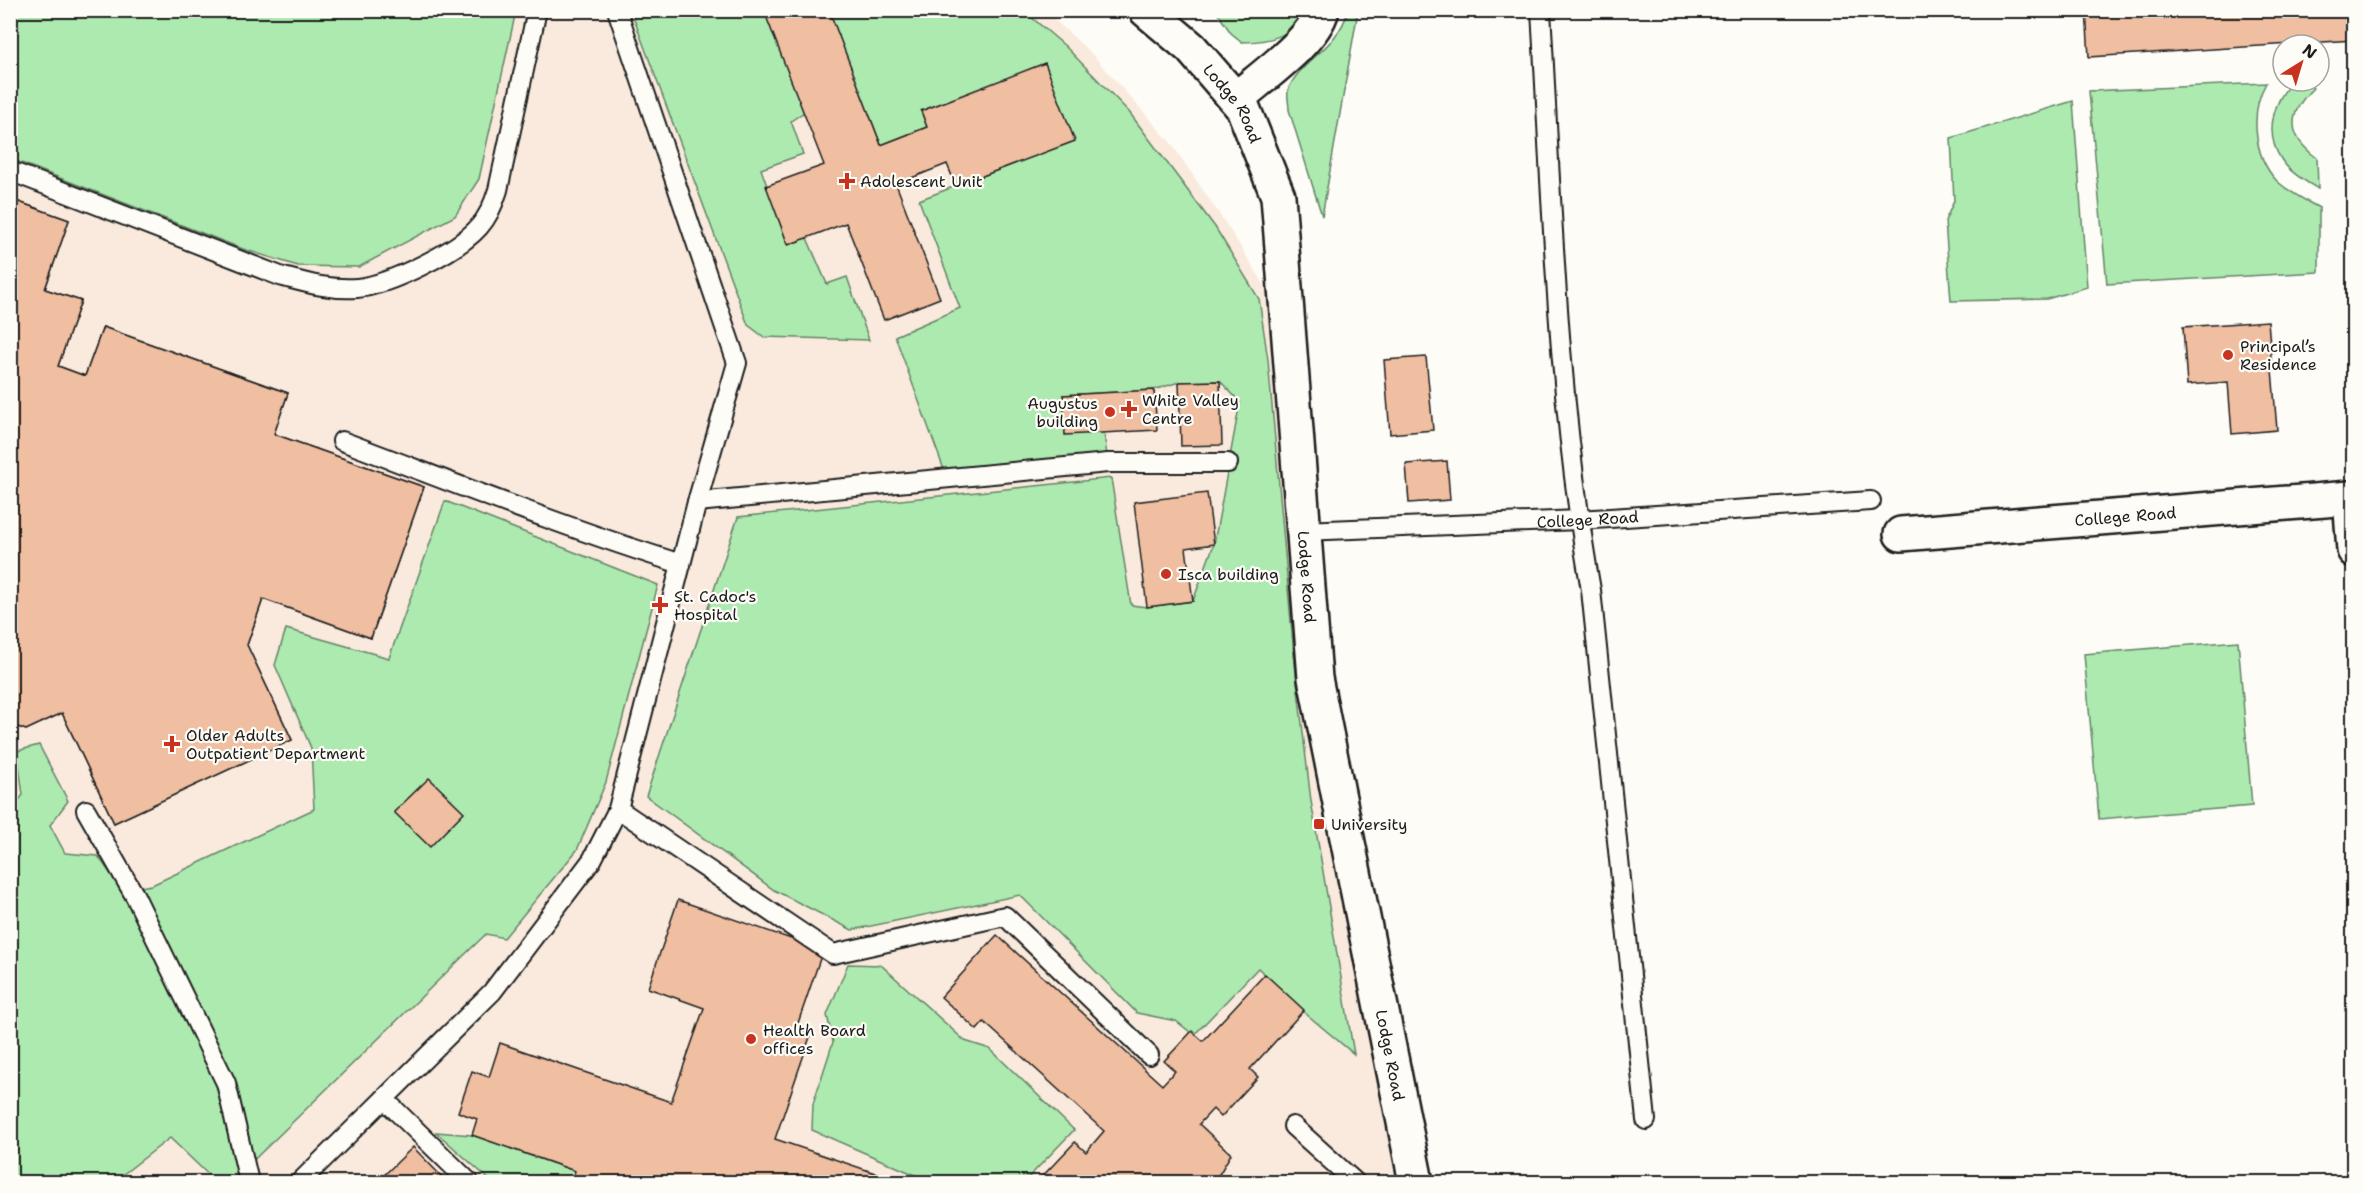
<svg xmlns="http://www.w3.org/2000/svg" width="2364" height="1193" viewBox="0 0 2364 1193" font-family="'Shantell Sans',sans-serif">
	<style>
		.built { fill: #f9eadd }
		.green { fill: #adeab0; stroke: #648366; stroke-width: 1.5 }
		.building { fill: #f0bfa1; stroke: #1c1c1c; stroke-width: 1.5 }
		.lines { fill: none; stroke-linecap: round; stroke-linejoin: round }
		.service-casing { stroke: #1c1c1c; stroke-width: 22 }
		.minor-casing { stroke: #1c1c1c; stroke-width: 38 }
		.tertiary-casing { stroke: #1c1c1c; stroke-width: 38 }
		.service { stroke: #fdfcf7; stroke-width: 18 }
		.minor { stroke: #fdfcf7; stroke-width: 33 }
		.tertiary { stroke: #fdfcf7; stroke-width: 33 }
		.poi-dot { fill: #c8321e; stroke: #fdfcf7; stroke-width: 2 }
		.labels { text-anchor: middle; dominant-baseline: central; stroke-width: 4.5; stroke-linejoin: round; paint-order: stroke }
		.street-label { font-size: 16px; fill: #1c1c1c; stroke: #fdfcf7 }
		.poi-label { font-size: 16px; fill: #1c1c1c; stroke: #fdfcf7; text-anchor: start }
	</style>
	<rect width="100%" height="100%" fill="#fdfcf7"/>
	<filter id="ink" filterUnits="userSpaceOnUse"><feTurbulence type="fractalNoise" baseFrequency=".0167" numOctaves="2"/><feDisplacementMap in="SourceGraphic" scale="12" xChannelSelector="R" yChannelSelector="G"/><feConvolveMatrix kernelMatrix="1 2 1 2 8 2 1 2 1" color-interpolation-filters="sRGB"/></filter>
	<g filter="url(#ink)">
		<path class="built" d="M10,11h1035l46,42 80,90 59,87 39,62 19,24 15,215 113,651h-1405z"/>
		<g class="green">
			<path d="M10,11l1,-1 505,1 -37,168 -24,37 -96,51 -61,-1 -55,-17 -232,-90z"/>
			<path d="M631,11h134l39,101 -13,9 12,33 -42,15 27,76 19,-7 20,46 20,-7 22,63 -105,-3 -16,-12z"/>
			<path d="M829,11h195l41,35 64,66 86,115 44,72 9,61 26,296 17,145 43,253 -49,-41 -47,-45 -64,67 -18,-14 -39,-8 -117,-118 -168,35 -78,-40 -128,-94 92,-279 373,-39 20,127 16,2 46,-6 21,-57 26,-142 -20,-21 -41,1 -25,8 -91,5 41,38 4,30 -161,15 -52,-142 65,-28 -41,-108 155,-59 -29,-77 -124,47 6,16 -46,18z"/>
			<path d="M1216,11h93c-17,25 -38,31 -67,31l-11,-9z"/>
			<path d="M1348,11h10l-36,205 -33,-106c0,-6 -2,-13 -1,-19 9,-29 50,-42 60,-80z"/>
			<path d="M2293,81h11l9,7c-26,26 -26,48 4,70l1,31c-13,-8 -29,-17 -37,-30 -17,-26 -8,-58 12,-78z"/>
			<path d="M2266,83c-16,28 -13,72 10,97 12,12 29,20 43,28v64l-212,12 -18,-193z"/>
			<path d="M2073,101l14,186 -40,12 -96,2 -6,-80 9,-20 -3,-63z"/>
			<path d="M445,501l213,84 -52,197 -29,68 -73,88 -18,-4 -255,248h-15l-46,-44 -57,44h-95l-7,-7 -1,-364 13,-16 -6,-44 22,-6 29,56 -18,24 15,28 33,3 24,34 30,-5 162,-76 -3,-61 -36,-83 11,-36 103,29z"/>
			<path d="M2238,641l14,165 -153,13 -15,-165z"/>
			<path d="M848,964l33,1 84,76 25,8 84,81 -50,52h-106l2,-5 -108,-47 1,-26 20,-62 -6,-27z"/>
			<path d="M436,1132l36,3 103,36 -4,11h-79z"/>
		</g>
		<g class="building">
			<path d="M829,10l52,135 46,-18 -6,-16 124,-48 30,78 -119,45 -9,-22 -51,20 44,114 -56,22 -38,-97 -58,22 -22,-59 58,-21 -60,-154z"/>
			<path d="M2086,10h268v30l-265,17z"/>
			<path d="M16,201l53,19 -24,69 36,12 -23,65 27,10 18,-49 185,66 -14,41 150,53 -53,151 -108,-39 -16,46 45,95 -178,83 -52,-110 -36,17 -16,-6v-53l24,7 183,-74 21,-76 -228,-81v-231z"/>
			<path d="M16,201l53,19 -24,69 36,12 -23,65 27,10 18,-49 185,66 -14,41 150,53 -53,151 -108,-39 -16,46 45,95 -178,83 -52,-110 -36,17 -16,-6v-508z"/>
			<path d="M2268,321l9,109 -45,4 -4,-52 -41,3 -4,-58z"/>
			<path d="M1426,357l7,73 -43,4 -6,-74z"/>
			<path d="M1220,381l2,64 -41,1 -2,-64z"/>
			<path d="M1154,390l3,40 -92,5 -2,-40z"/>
			<path d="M1447,461l3,39 -41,3 -3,-39z"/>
			<path d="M1207,493l7,51 -28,4 7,53 -46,6 -13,-105z"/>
			<path d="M429,778l35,34 -34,35 -36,-35z"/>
			<path d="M678,900l145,50 -27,79 15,5 -36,105 121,41v2h-325l4,-11 -103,-36 5,-16 -19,-7 14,-41 17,6 11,-34 171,59 33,-94 -56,-20z"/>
			<path d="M997,935l165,150 13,-14 -11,-10 28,-30 11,10 62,-67 39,36 -54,59 8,8 -37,40 -8,-8 -14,15 32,30 -11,19 -10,9h-87l-3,-2 -3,2h-80l38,-40 11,10 18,-21 -120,-109 -7,8 -36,-33z"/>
			<path d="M413,1147l34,35h-70z"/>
		</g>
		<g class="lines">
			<defs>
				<g id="service">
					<path d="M1541,10c11,194 16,389 50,580l55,530"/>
					<path d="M10,171l270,105c26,7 50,14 77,12 32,-3 101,-37 122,-61 10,-11 15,-24 19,-37l39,-180"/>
					<path d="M342,441c112,42 224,87 339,123"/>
					<path d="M697,502l411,-39h120"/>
					<path id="s1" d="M1303,531l276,-11 292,-19"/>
					<path d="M618,809l215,145 172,-38 144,139"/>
					<path d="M86,810l49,86 91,187 23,99"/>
					<path d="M384,1099l85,83"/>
					<path d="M1293,1126l62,56"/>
					<path d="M300,1182l192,-190 100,-132 26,-51 79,-307 40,-139 -120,-353"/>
				</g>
				<g id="minor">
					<path d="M1236,99c24,-21 78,-58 86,-89"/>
					<path d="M2354,498h-4l4,52"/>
					<path id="s2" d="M1901,534l449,-36"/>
				</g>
				<g id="tertiary">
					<path id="s3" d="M1146,10l45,38 52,60 35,88 37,482 101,504"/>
				</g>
			</defs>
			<use href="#service" class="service-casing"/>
			<use href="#minor" class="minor-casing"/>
			<use href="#tertiary" class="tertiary-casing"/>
			<use href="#service" class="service"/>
			<use href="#minor" class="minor"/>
			<use href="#tertiary" class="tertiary"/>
		</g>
	</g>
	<g class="poi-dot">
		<path d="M844 172h6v6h6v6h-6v6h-6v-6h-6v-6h6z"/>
		<circle cx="2228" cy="355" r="6"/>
		<path d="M1126 400h6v6h6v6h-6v6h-6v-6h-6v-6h6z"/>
		<circle cx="1110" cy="412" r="6"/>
		<circle cx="1166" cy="574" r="6"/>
		<path d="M657 596h6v6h6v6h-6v6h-6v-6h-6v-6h6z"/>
		<path d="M169 735h6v6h6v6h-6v6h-6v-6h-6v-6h6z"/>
		<rect x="1313" y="818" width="12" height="12" rx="3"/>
		<circle cx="751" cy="1039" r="6"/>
	</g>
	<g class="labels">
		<g class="street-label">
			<text stroke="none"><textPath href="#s3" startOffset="129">Lodge Road</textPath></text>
			<text stroke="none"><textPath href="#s2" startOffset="225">College Road</textPath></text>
			<text stroke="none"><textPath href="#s1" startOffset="285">College Road</textPath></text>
			<text stroke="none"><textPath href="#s3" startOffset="615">Lodge Road</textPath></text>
			<text stroke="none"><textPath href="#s3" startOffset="1101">Lodge Road</textPath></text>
		</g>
		<g class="poi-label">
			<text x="860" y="181">Adolescent Unit</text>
			<text x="2240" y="346">Principal’s<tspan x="2240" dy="18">Residence</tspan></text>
			<text x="1142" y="400">White Valley<tspan x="1142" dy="18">Centre</tspan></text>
			<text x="1098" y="403" text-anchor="end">Augustus<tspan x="1098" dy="18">building</tspan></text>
			<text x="1178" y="574">Isca building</text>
			<text x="674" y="596">St. Cadoc's<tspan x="674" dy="18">Hospital</tspan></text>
			<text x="186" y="735">Older Adults<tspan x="186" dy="18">Outpatient Department</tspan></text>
			<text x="1331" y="824">University</text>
			<text x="763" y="1030">Health Board<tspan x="763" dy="18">offices</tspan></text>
		</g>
	</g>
	<rect width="2364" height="1193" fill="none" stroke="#fdfcf7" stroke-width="36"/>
	<rect x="18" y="18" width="2328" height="1157" fill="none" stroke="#1c1c1c" stroke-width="2" filter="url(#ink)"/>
	<g transform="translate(2301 63) rotate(37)"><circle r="28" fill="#fdfcf7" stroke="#a3a29f" stroke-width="1.5"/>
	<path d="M0-4.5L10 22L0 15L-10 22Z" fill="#c8321e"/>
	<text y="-9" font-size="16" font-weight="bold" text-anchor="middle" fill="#1c1c1c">N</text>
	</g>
</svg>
